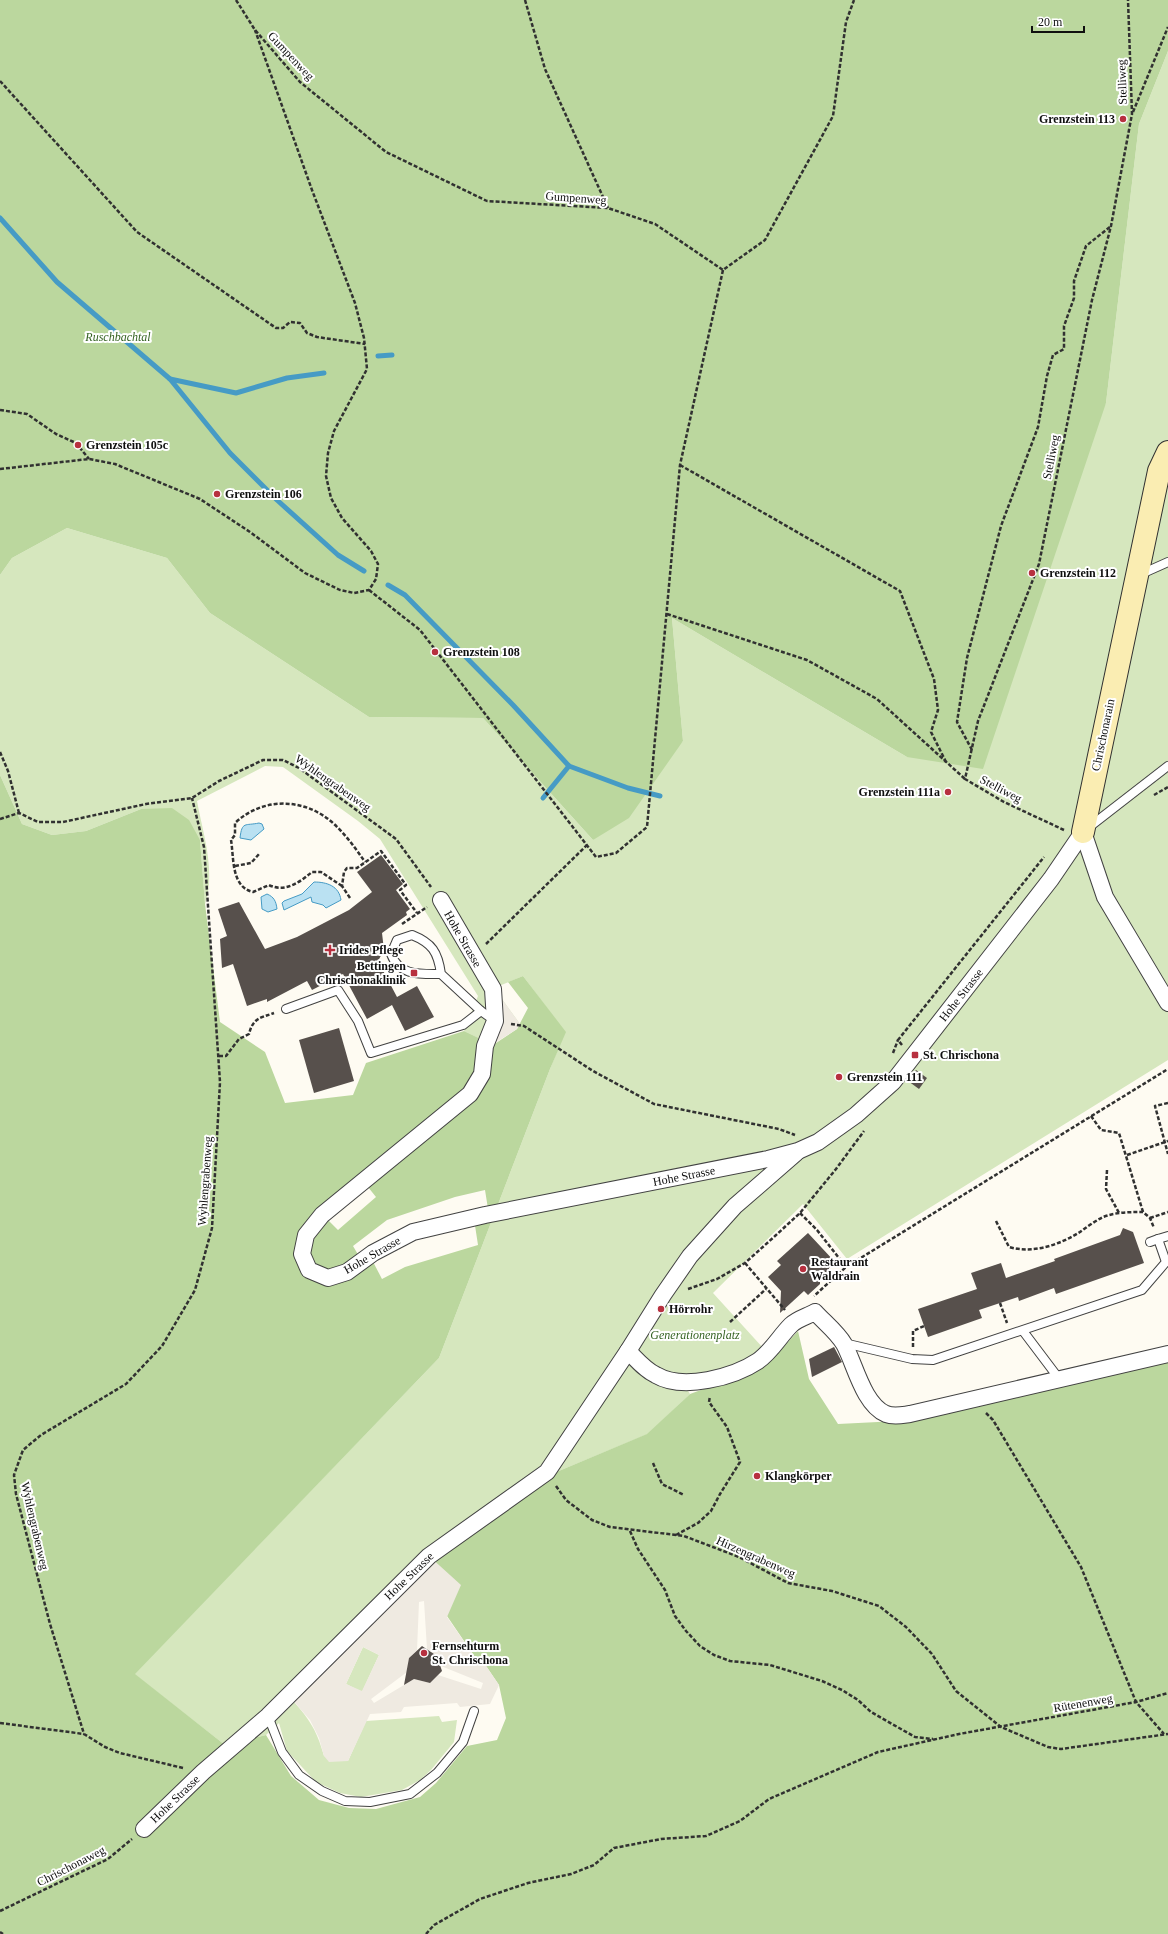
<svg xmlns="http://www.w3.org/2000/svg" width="1168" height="1934" viewBox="0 0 1168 1934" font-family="'Times New Roman',serif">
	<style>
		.green { fill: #d6e7be }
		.forest { fill: #bbd79e; fill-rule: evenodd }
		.plaza { fill: #efeae1; fill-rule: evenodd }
		.water { fill: #bae1f2; stroke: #469bc5 }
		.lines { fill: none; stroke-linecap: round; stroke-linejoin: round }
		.stream { stroke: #469bc5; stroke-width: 5 }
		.building { fill: #57504c }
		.lane-casing { stroke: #424242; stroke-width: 10 }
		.street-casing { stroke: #424242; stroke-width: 18 }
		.secondary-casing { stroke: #313131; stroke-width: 24 }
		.path { stroke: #313131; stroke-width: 2.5; stroke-dasharray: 4 2; stroke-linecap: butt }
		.lane { stroke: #fff; stroke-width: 8 }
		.street { stroke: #fff; stroke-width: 16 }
		.secondary { stroke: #faedb2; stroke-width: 22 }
		.poi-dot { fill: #b7303f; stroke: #fff; stroke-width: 1.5 }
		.labels { text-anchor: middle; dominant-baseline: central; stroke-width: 4; stroke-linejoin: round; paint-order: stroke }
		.street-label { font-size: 12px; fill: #0f0f0f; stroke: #fff }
		.poi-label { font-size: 12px; font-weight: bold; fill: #0f0f0f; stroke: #fff; text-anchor: start }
		.park-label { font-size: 12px; font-style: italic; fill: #356323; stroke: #fff }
	</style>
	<rect width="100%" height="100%" fill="#fefbf2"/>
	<g class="green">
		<path d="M1168,51v1009l-321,199 -44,-55 -90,89 51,56 -25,14 -26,9 -34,4 11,18 -42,40 -94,39 -265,223c19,22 27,31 35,60l24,5 18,-40 73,-5 3,6 15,-2 -3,22 -23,28 -11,10 -18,10 -41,7 -21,-4 -24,-11 -29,-31 -8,-28 -13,12 -41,10 -91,-71 305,-316 111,-289 15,-37 -42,-56 -29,12 26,36 -28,21 -28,-14 14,-35 -98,-157 -22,-18 -75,-54 -18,-1 -68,35c6,33 19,70 8,103l-5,-64 -59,-31 -55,22 -34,4 -30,-11 -22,-49v-200l12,-17 55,-30 100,30 43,55 159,104 114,1 110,122 90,-99 -11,-123 235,139 199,-354 33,-279z"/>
		<path d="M363,1647l16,8 -17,37 -16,-8z"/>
	</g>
	<g class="forest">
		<path d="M0,0h1168v51l-29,73 -33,279 -123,366 -76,-12 -235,-139 11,123 -54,77 -36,22 -110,-122 -114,-1 -159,-104 -43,-55 -100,-30 -55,30 -12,17z"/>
		<path d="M0,775l22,49 30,11 34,-4 55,-22 31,-1 17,12 11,20 5,64 15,118 45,30 20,51 68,-8 13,-32 98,-32 29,14 24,-16 11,-21 -20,-26 15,-6 43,56 -16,37 -111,289 -304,316 90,71 41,-10 25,41 28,24 30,8 27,1 44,-12 16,-14 31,-37 30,-6 9,-22 -7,-33 -17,-25h-5l-30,-44 -18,-60 125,-83 93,-39 43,-40 57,-21 26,-15 25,-27 11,48 29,45 60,-3 270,-60v573h-1168zM368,1187l8,10 -38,33 -10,-10zM485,1190l4,25 -15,4 4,26 -73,22 -23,12 -11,-21 -8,5 -10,-17 34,-26 68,-23z"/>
	</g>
	<g class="plaza">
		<path d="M494,988l26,36 -3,5 -25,16z"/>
		<path d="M429,1556l32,29 -14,32 30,43h5l17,25 -9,19 -30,3 -3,-4 -53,4 -3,5 -31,2 -22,47 -19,1 -5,-6 -5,-18 -9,-18 -21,-24zM424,1601l3,48 10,7 4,10 42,17 -2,6 -43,-14 -8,8 -16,-4 -40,24 -3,-4 36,-27 2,-14 8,-8 2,-48zM363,1647l16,8 -17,36 -16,-7z"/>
	</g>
	<g class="water">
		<path d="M259,823l3,1 2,5 -13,11 -11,-2c2,-17 5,-12 19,-15z"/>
		<path d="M314,882c13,0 25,4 27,18l-15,8 -3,-3 -11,-3 -1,-5 -27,13 -2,-7 2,-2 18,-7z"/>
		<path d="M267,894c7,3 9,7 10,15l-9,3 -6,-3 -1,-12z"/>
	</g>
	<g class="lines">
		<g class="stream">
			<path d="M0,218l57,64 113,97 60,74 47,47 61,55 26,16"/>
			<path d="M378,356l14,-1"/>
			<path d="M170,379l66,14 51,-15 37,-5"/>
			<path d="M388,585l17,10 108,110 56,61 59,22 32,8"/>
			<path d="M543,798l26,-32"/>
		</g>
	</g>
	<g class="building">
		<path d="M381,855l22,29 -7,6 14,19 -4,3 1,3 -25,18 2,17 -6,11 19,36 20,-11 17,31 -29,14 -13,-26 -25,14 -24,-45 -31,16 -5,-9 -40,21v-3l-20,7 -14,-42 -11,4 -2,-29 7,-3 -9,-27 21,-7 26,47 32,-12 52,-27 23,-18 -15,-20z"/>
		<path d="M339,1028l15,53 -40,12 -15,-53z"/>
		<path d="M916,1070l11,8 -8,11 -11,-8z"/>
		<path d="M1123,1228l10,4 11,31 -88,31 -2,-6 -35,13 -1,-4 -39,13 3,8 -54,19 -10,-28 59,-20 -6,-16 30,-10 5,15 49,-17 -1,-2 66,-24z"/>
		<path d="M808,1233l27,29 -6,6v3l-9,8v5l-12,11 -4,-4 -24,22 1,-22 -13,-14 13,-12 -4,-4z"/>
		<path d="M834,1347l8,15 -30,15 -3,-18z"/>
		<path d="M422,1646l15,10 5,15 -12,12 -16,-4 -10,6 5,-27z"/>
	</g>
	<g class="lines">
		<defs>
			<g id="lane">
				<path d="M1139,575l29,-13"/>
				<path d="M1088,828l80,-62"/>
				<path d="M441,974c-21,0 -42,2 -50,-20l6,-14 15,-5c20,8 26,17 29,39l40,37 14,10"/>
				<path d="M286,1009l52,-19 20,31 13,32 92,-28 18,-14"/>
				<path d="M1150,1242l8,-3"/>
				<path d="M1023,1331l37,49"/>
				<path d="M844,1343l68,16 21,1 209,-70 24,-28 -8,-23 10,-3"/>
				<path d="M268,1716l14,36 17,23 23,16 23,10 25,1 40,-8 27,-21 26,-31 11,-31"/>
			</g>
			<g id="street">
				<path d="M1083,832l22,65 63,106"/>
				<path d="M441,900l52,89 2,32 -10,25 -3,28 -12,20 -148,121 -16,20 -4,19 7,16 19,8 19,-6 26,-19 40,-21 72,-17 283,-56 30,-8 20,-9 38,-27 37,-33 158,-203 32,-47"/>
				<path d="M628,1351c9,9 17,19 28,24 27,16 78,2 102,-14 14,-10 21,-24 33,-36 6,-6 17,-9 24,-13 9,10 22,20 29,32 11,20 19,60 42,70 8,3 16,1 24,0l258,-60"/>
				<path d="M144,1829l59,-57 65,-56 161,-160 118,-84 81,-121 35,-56 27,-39 45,-50 61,-53"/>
			</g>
			<path id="secondary" d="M1083,832l76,-361 9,-19"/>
		</defs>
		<use href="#lane" class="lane-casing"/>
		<use href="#street" class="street-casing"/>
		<use href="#secondary" class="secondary-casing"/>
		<g class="path">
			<path d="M236,0l19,30 45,52 86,70 101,49 121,7 47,16 68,46 42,-30 68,-124 13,-94 8,-22"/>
			<path d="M525,0l20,69 63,139"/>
			<path d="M0,81l137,151 139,96h7l7,-6 10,1 7,10 10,4 48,7"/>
			<path d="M1133,112l35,-85"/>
			<path d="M0,410l27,4 29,20 20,9 13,16"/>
			<path d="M680,465l220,126 34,88 4,31 -7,22 16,32"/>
			<path d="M0,469l89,-10 26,5 85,35 50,33 55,41 35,17 14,3 15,-3 7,-11 2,-15 -7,-13 -29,-33 -11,-20 -5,-22 2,-23 6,-22 33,-62 -3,-31 -9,-35 -43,-113 -57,-160"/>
			<path d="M369,590l51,40 176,227 20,-4 31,-26 33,-362 43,-195"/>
			<path d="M667,614l140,46 70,39 88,80"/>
			<path d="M972,750l-15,-28 10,-64 34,-132 37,-99 9,-51 6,-21 11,-6v-23l10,-28v-17l12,-35 25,-20"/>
			<path d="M0,752l8,19 11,42"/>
			<path d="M1154,795l14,-8"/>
			<path d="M0,819l19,-6 19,9h25l83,-18 46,-6 27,-17 44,-21h20l16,8 97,71 35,48"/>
			<path d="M1064,830l-60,-28 -39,-23 13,-58 61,-157 53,-264 19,-74 21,-112 -4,-114"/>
			<path d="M235,866l16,-3 9,-10"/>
			<path d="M342,886l-21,-14h-9c-12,10 -27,21 -43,13l-16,7c-22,-5 -19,-34 -22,-52l4,-5v-12c29,-27 71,-25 99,1 12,11 22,25 31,38"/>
			<path d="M350,898l-8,-12 2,-14 3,-4h10l24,-17 25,34 -6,5 17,23"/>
			<path d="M402,924l25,-17"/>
			<path d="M486,944l101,-99"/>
			<path d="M511,1024l13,2 69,45 61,33 125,25 16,6"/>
			<path d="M902,1045l-4,-5 146,-183"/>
			<path d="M893,1053l5,-13"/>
			<path d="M219,1056h7l13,-17 10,-5c4,-16 11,-16 25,-21"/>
			<path d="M1168,1103l-13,3 13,48"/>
			<path d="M1091,1116l10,14 18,3 24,79"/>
			<path d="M1127,1155l41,-14"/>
			<path d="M1107,1170l-1,19 13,24"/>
			<path d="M800,1213l17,17 29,37 -32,29"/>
			<path d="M1150,1218l18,-6"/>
			<path d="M996,1221l13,26c24,7 50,-2 71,-15 7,-5 15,-11 23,-15 13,-5 27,-5 40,-5l7,6 4,10"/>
			<path d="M745,1263l40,47"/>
			<path d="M846,1267l322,-198"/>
			<path d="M688,1289l29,-10 28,-16 30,-27 25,-23 36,-44 28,-38"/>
			<path d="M1000,1303l7,20"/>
			<path d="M730,1322l36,-33"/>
			<path d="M913,1347v-16l11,-5"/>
			<path d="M986,1413l7,7 88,147 55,135 28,32"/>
			<path d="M653,1463l9,21 22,11"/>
			<path d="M556,1486l10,14 26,20 18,7 74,9 55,21 49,26 44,8 47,15 27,21 26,27 24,37 45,36 47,20 13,2 107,-15"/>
			<path d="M630,1531l8,18 27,41 10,26 11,15 14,15 14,9 16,6 40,4 52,16 20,9 16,10 13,12 44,25 18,2"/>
			<path d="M676,1535l22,-12 13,-12 9,-17 20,-32 -13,-35 -18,-25 1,-6"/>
			<path d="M0,1723l84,11"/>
			<path d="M183,1768l-63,-15 -15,-6 -21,-13 -34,-110 -34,-130 -2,-19 9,-25 18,-15 85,-51 36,-38 33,-56 17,-62 8,-146 -16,-235 -12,-49"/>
			<path d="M0,1911l108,-52 24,-20"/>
			<path d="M0,1932l3,2"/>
			<path d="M426,1934l8,-9 46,-26 48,-16 43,-9 23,-9 20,-17 47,-9 45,-3 34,-15 29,-22 109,-47 81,-18 177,-32 32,-9"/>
		</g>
		<use href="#lane" class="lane"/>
		<use href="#street" class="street"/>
		<use href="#secondary" class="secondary"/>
	</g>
	<g class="poi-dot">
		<circle cx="1123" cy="119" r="4"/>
		<circle cx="78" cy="445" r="4"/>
		<circle cx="217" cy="494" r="4"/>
		<circle cx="1032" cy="573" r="4"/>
		<circle cx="435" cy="652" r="4"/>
		<circle cx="948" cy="792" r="4"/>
		<path d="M328 944h4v4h4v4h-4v4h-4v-4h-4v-4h4z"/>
		<rect x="410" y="969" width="8" height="8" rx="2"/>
		<rect x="911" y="1051" width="8" height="8" rx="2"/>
		<circle cx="839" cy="1077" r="4"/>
		<circle cx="803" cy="1269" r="4"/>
		<circle cx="661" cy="1309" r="4"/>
		<circle cx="757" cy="1476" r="4"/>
		<circle cx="424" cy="1653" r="4"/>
	</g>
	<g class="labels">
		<g class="street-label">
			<text transform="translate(291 56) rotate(47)">Gumpenweg</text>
			<text transform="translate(1122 82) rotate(-92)">Stelliweg</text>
			<text transform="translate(576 198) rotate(4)">Gumpenweg</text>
			<text transform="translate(1051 457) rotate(-79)">Stelliweg</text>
			<text transform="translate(1103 735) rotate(-78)">Chrischonarain</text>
			<text transform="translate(333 783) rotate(35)">Wyhlengrabenweg</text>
			<text transform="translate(1001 789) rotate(28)">Stelliweg</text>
			<text transform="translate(463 939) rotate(60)">Hohe Strasse</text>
			<text transform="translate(961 995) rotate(-52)">Hohe Strasse</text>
			<text transform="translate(684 1176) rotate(-11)">Hohe Strasse</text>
			<text transform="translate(205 1181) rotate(-86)">Wyhlengrabenweg</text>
			<text transform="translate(372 1255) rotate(-30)">Hohe Strasse</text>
			<text transform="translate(35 1526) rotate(77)">Wyhlengrabenweg</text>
			<text transform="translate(756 1557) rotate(24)">Hirzengrabenweg</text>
			<text transform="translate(409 1576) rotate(-44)">Hohe Strasse</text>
			<text transform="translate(1083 1703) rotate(-10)">Rütenenweg</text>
			<text transform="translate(175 1799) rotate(-44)">Hohe Strasse</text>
			<text transform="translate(71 1866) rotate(-27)">Chrischonaweg</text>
		</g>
		<g class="poi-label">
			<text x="1115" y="119" text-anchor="end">Grenzstein 113</text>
			<text x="86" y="445">Grenzstein 105c</text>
			<text x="225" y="494">Grenzstein 106</text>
			<text x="1040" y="573">Grenzstein 112</text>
			<text x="443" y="652">Grenzstein 108</text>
			<text x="940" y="792" text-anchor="end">Grenzstein 111a</text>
			<text x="339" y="950">Irides Pflege</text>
			<text x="406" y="966" text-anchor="end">Bettingen<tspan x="406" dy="14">Chrischonaklinik</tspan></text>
			<text x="923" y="1055">St. Chrischona</text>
			<text x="847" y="1077">Grenzstein 111</text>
			<text x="811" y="1262">Restaurant<tspan x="811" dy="14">Waldrain</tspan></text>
			<text x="669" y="1309">Hörrohr</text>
			<text x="765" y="1476">Klangkörper</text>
			<text x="432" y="1646">Fernsehturm<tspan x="432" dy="14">St. Chrischona</tspan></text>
		</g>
		<g class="park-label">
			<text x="118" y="337">Ruschbachtal</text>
			<text x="695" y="1335">Generationenplatz</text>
		</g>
	</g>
	<path d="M1032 26v6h52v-6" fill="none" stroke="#0f0f0f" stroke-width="2"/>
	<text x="1038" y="26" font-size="12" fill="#0f0f0f" stroke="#ffffff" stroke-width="3" paint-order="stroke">20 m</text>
</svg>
